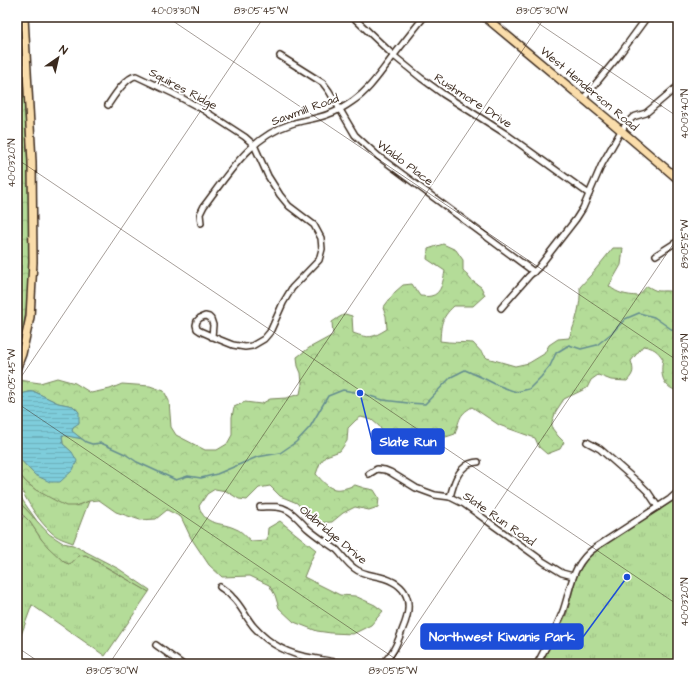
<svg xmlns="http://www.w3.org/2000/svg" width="695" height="681" viewBox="0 0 695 681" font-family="'Architects Daughter',sans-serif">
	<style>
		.grass { fill: url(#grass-tufts); stroke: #78835b }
		.forest { fill: url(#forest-crowns); stroke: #78835b }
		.water { fill: url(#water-rules); stroke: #638c8f }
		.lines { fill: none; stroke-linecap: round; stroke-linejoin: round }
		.stream { stroke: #638c8f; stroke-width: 1.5 }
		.minor-casing { stroke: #3b2a1e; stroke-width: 8 }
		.major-casing { stroke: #3b2a1e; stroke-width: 10 }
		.minor { stroke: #fff; stroke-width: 5 }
		.major { stroke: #faddab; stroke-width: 7 }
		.ticks { fill: none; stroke: #3b2a1e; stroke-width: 1; stroke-opacity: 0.45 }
		.labels { text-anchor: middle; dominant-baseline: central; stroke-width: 4; stroke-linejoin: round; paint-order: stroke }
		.street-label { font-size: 12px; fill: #3b2a1e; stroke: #fff }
		.leader { fill: none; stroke: #1d4ed8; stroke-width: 1.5 }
		.callout-dot { fill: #1d4ed8; stroke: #fff; stroke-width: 1.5 }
		.callout { fill: #1d4ed8; stroke: #1d4ed8; stroke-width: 1.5 }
		.callout-label { font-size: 13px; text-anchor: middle; font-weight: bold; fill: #fff }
		.neatline { fill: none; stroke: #3b2a1e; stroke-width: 1.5 }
		.ticks-label { font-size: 10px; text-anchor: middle; fill: #3b2a1e }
	</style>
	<defs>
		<pattern id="grass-tufts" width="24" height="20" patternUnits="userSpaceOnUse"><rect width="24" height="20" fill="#b4dc98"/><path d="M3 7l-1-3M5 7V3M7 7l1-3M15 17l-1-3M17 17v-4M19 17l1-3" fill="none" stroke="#9cbd83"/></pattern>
		<pattern id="forest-crowns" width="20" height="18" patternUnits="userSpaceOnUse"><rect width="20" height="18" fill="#b4dc98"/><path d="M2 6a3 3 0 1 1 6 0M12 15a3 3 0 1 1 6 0" fill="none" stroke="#9cbd83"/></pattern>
		<pattern id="water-rules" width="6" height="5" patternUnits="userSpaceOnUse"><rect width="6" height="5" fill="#7ecddb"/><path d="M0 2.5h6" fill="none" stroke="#6eb0bc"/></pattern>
	</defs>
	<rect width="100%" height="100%" fill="#fff"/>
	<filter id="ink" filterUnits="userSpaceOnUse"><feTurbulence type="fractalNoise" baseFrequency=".025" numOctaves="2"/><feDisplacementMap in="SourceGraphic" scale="8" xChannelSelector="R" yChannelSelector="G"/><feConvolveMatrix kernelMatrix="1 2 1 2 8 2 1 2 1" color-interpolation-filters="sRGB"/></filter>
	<g filter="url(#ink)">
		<g class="grass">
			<path d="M17,471l9,11 10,8 39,16 14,-5 -16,42c-8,-3 -16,-5 -22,-11 -12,-11 -21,-26 -29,-41 -2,-3 -4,-7 -5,-11 0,-3 0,-6 0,-9z"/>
			<path d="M17,488l6,13 16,23 -16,-18 -6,-5z"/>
			<path d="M678,498v157l-8,9h-129l26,-51 8,-31 3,-10 10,-14 13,-11z"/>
			<path d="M24,516l6,6 12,18 22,22 5,2c8,-3 4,-9 16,-9l64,37 -44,64 -73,-51 -15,41v-120z"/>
		</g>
		<g class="forest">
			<path d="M17,17h3l9,167v94l-2,27 -4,23 -6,25v-45l4,-42 1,-56 -5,-144z"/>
			<path d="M443,244l13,6 7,10v10l8,10 10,7 4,8 -12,11h-19c-13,12 -13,18 -14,35 11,2 22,1 33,2l14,15 28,8 14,-3 15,-9 5,-9 9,-6 11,-1c7,-17 12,-32 11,-51l11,-12 22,-27h10l-2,17 -12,21c9,8 17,9 29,10l9,-10c4,2 8,5 12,5 7,0 12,-1 19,3v97c-16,-4 -18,-17 -15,-32 -6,-9 -9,-11 -20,-13l-12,15c3,10 3,12 -4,20l-16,-1 -13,-5 -7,5 -4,8 -23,11 -8,12 -4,11v6l6,8 6,6 -4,7 -13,5 -8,-7 -4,-9 -36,-13 -27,-18c-14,8 -12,13 -17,27l-9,3 -9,-2 -11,2 -11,3 -14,2 -10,-1 -7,-7 -5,-8 -7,-6 -11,-3 -5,3 -8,8 -1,13 -7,10 -14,5 -6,7 -4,11c14,16 18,19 39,11l9,3 10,2 5,8 -1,9 -9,3 -14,-3 -12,6 -11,9 -18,1 -17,-20 -17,-7 -10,-10 -11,2 -12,12 -8,-1 -13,-8 -11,-2 -8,5 -8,12c6,21 21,15 37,23 6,2 10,8 15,12l16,-1 1,-12 12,-7 36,29 -6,12 -6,15 36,18 15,1 20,9 8,6 -12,14 -18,9 -22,-1 -14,-2 -23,-9 -15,-14 -4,-13 -6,-10 -19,-9 -28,1 -13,-12 -18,-27 -10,-21 -14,-7 -11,9 -16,1 -24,-8 -17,-12 -10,1 -14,5h-9l-8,-4 -22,-12 -10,-8 -9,-11v-15l16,17 39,-21 -9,-8 -1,-9 19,3 -9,-6 1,-6 6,-4 -6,-16 -15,-3 -25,-12 -16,4v-11l2,-4 21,3 17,-5 18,5 16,10 19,-4 12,-5 28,2 14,5 5,10 2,26 5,8 29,15h12l10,-6 5,-9v-18l2,-10 11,-5 16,2 9,-5 16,-1 14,-4 2,-10 -1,-11 -3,-7 -1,-9 12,-9 24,-13 -1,-13 6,-4 7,-4 7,2 1,17c17,6 19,5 34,-4l-1,-13 -3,-8 12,-16 8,-7 9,-1 8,12c3,0 7,1 11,0 11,-2 12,-16 14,-25l-18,-12 1,-10z"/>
			<path d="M17,501l6,5 26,28 14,9 10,2 46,24 31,21 -1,2 -63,-37c-13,0 -9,6 -17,9l-5,-2 -16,-15 -6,-7 -12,-18 -13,-13z"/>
		</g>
		<g class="water">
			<path d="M17,66l5,144 -1,56 -4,42z"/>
			<path d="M33,391l25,12 15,3 6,6v11l-6,4 -1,4 10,8 -20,-4 1,9 9,8 5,9 -4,9 -13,12h-10l-15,-7 -18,-19v-61z"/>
		</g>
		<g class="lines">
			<path class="stream" d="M82,439l4,3 6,2 9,-1 24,11 12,8 39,18 12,-4 13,2 16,-4 40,-17 23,-4 16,-11 14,-15 18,-31 15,-6 17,3 23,7 25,3 17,1 26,-27 14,-7 18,8 14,7 19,7 13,-3 12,-12 9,-11 6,-13 13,-8 12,4 16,-4 16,-13 12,-13 14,-6 15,4 20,14 4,1"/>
			<defs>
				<g id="minor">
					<path d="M353,17l41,39 27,22 22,16 63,40 83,60"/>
					<path d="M280,56l43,27 6,8 26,44 23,21 156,116"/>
					<path d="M583,99l34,-41 30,-41"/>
					<path d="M108,105c6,-9 18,-28 28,-29l38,18 28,15 43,28 9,8 14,31 12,19 9,11 25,19 7,13 1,11 -3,11 -27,28 -9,15 -13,29 -6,7 -12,7 -7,1 -12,-2 -15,-6 -18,-8 -3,-2 -1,-4 1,-4 3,-3 5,-2 4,1 2,2 2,6 -1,12"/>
					<path d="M201,223l-1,-9 4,-8c25,-33 46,-69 87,-82 12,-4 26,-5 38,-10 9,-3 17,-8 24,-13 15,-10 25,-25 35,-38 12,-16 24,-31 36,-46"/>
					<path d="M656,255l22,-14"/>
					<path d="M501,308l28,-32 9,-8 38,-49 7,-11 19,-44 19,-33 6,-8 6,-6 13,-4 32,-27"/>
					<path d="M587,442l13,7 42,37 6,6 10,15"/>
					<path d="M369,474l8,-5 8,1 5,2 26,16 19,7 15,2 14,7 80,58 18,11 11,3"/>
					<path d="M450,497c3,-11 7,-27 19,-33 3,-1 7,-2 9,-2"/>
					<path d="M260,507c8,0 19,-2 27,3 8,4 14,12 20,18 9,8 20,15 30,22 6,6 10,13 17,18 7,6 17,7 26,9 28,7 34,25 23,51 -5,13 -10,28 -22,36"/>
					<path d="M220,587c4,3 9,6 12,10 9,8 14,21 22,30 15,17 36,28 58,31 11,2 21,3 31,6"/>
					<path d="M513,631l33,16"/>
					<path d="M156,645l26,19"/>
					<path d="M537,664c9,-17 19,-35 26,-53 9,-26 8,-46 33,-64l74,-48 8,-7"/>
				</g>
				<g id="major">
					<path d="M485,17l125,104 68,58"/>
					<path d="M17,367l5,-13 8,-37 3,-55 -1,-100 -8,-145"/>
				</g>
			</defs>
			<use href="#minor" class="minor-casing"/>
			<use href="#major" class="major-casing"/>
			<use href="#minor" class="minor"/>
			<use href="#major" class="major"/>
		</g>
	</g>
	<path class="ticks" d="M167,17l511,344M529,17l149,100M17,159l661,446M17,383l247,-366M17,403l386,261M17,647l25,17M109,664l436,-647M390,664l288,-427M671,664l7,-10"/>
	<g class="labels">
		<g class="street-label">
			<text transform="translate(183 89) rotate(28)">Squires Ridge</text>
			<text transform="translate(589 89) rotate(40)">West Henderson Road</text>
			<text transform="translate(473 101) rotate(33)">Rushmore Drive</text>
			<text transform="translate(305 110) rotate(-20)">Sawmill Road</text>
			<text transform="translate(405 163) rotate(37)">Waldo Place</text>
			<text transform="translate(499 519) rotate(35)">Slate Run Road</text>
			<text transform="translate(333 535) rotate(40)">Oldbridge Drive</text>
		</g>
	</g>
	<path class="leader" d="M360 393L372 441M627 577L583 637"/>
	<g class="callout-dot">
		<circle cx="360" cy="393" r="4"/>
		<circle cx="627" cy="577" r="4"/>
	</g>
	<g class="callout">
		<rect x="372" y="429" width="72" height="25" rx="4"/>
		<rect x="421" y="624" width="162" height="25" rx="4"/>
	</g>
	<g class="callout-label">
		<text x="408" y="446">Slate Run</text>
		<text x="502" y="641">Northwest Kiwanis Park</text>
	</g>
	<rect width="695" height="681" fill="none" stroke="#fff" stroke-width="44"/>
	<g transform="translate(58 58) rotate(34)" stroke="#ffffff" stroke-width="3" paint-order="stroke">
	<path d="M0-3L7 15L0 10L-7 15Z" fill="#3b2a1e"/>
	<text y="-6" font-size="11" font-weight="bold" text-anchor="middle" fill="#3b2a1e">N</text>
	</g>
	<rect x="22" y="22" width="651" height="637" class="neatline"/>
	<g class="ticks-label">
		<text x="175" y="14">40°03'30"N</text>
		<text x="261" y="14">83°05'45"W</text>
		<text x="542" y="14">83°05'30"W</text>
		<text transform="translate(684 114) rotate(-90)" y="4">40°03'40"N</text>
		<text transform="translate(11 163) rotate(-90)" y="4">40°03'20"N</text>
		<text transform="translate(684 244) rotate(-90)" y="4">83°05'15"W</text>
		<text transform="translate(684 358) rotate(-90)" y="4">40°03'30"N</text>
		<text transform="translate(11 376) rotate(-90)" y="4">83°05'45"W</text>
		<text transform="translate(684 602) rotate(-90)" y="4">40°03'20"N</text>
		<text x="112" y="674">83°05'30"W</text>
		<text x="393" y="674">83°05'15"W</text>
	</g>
</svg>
